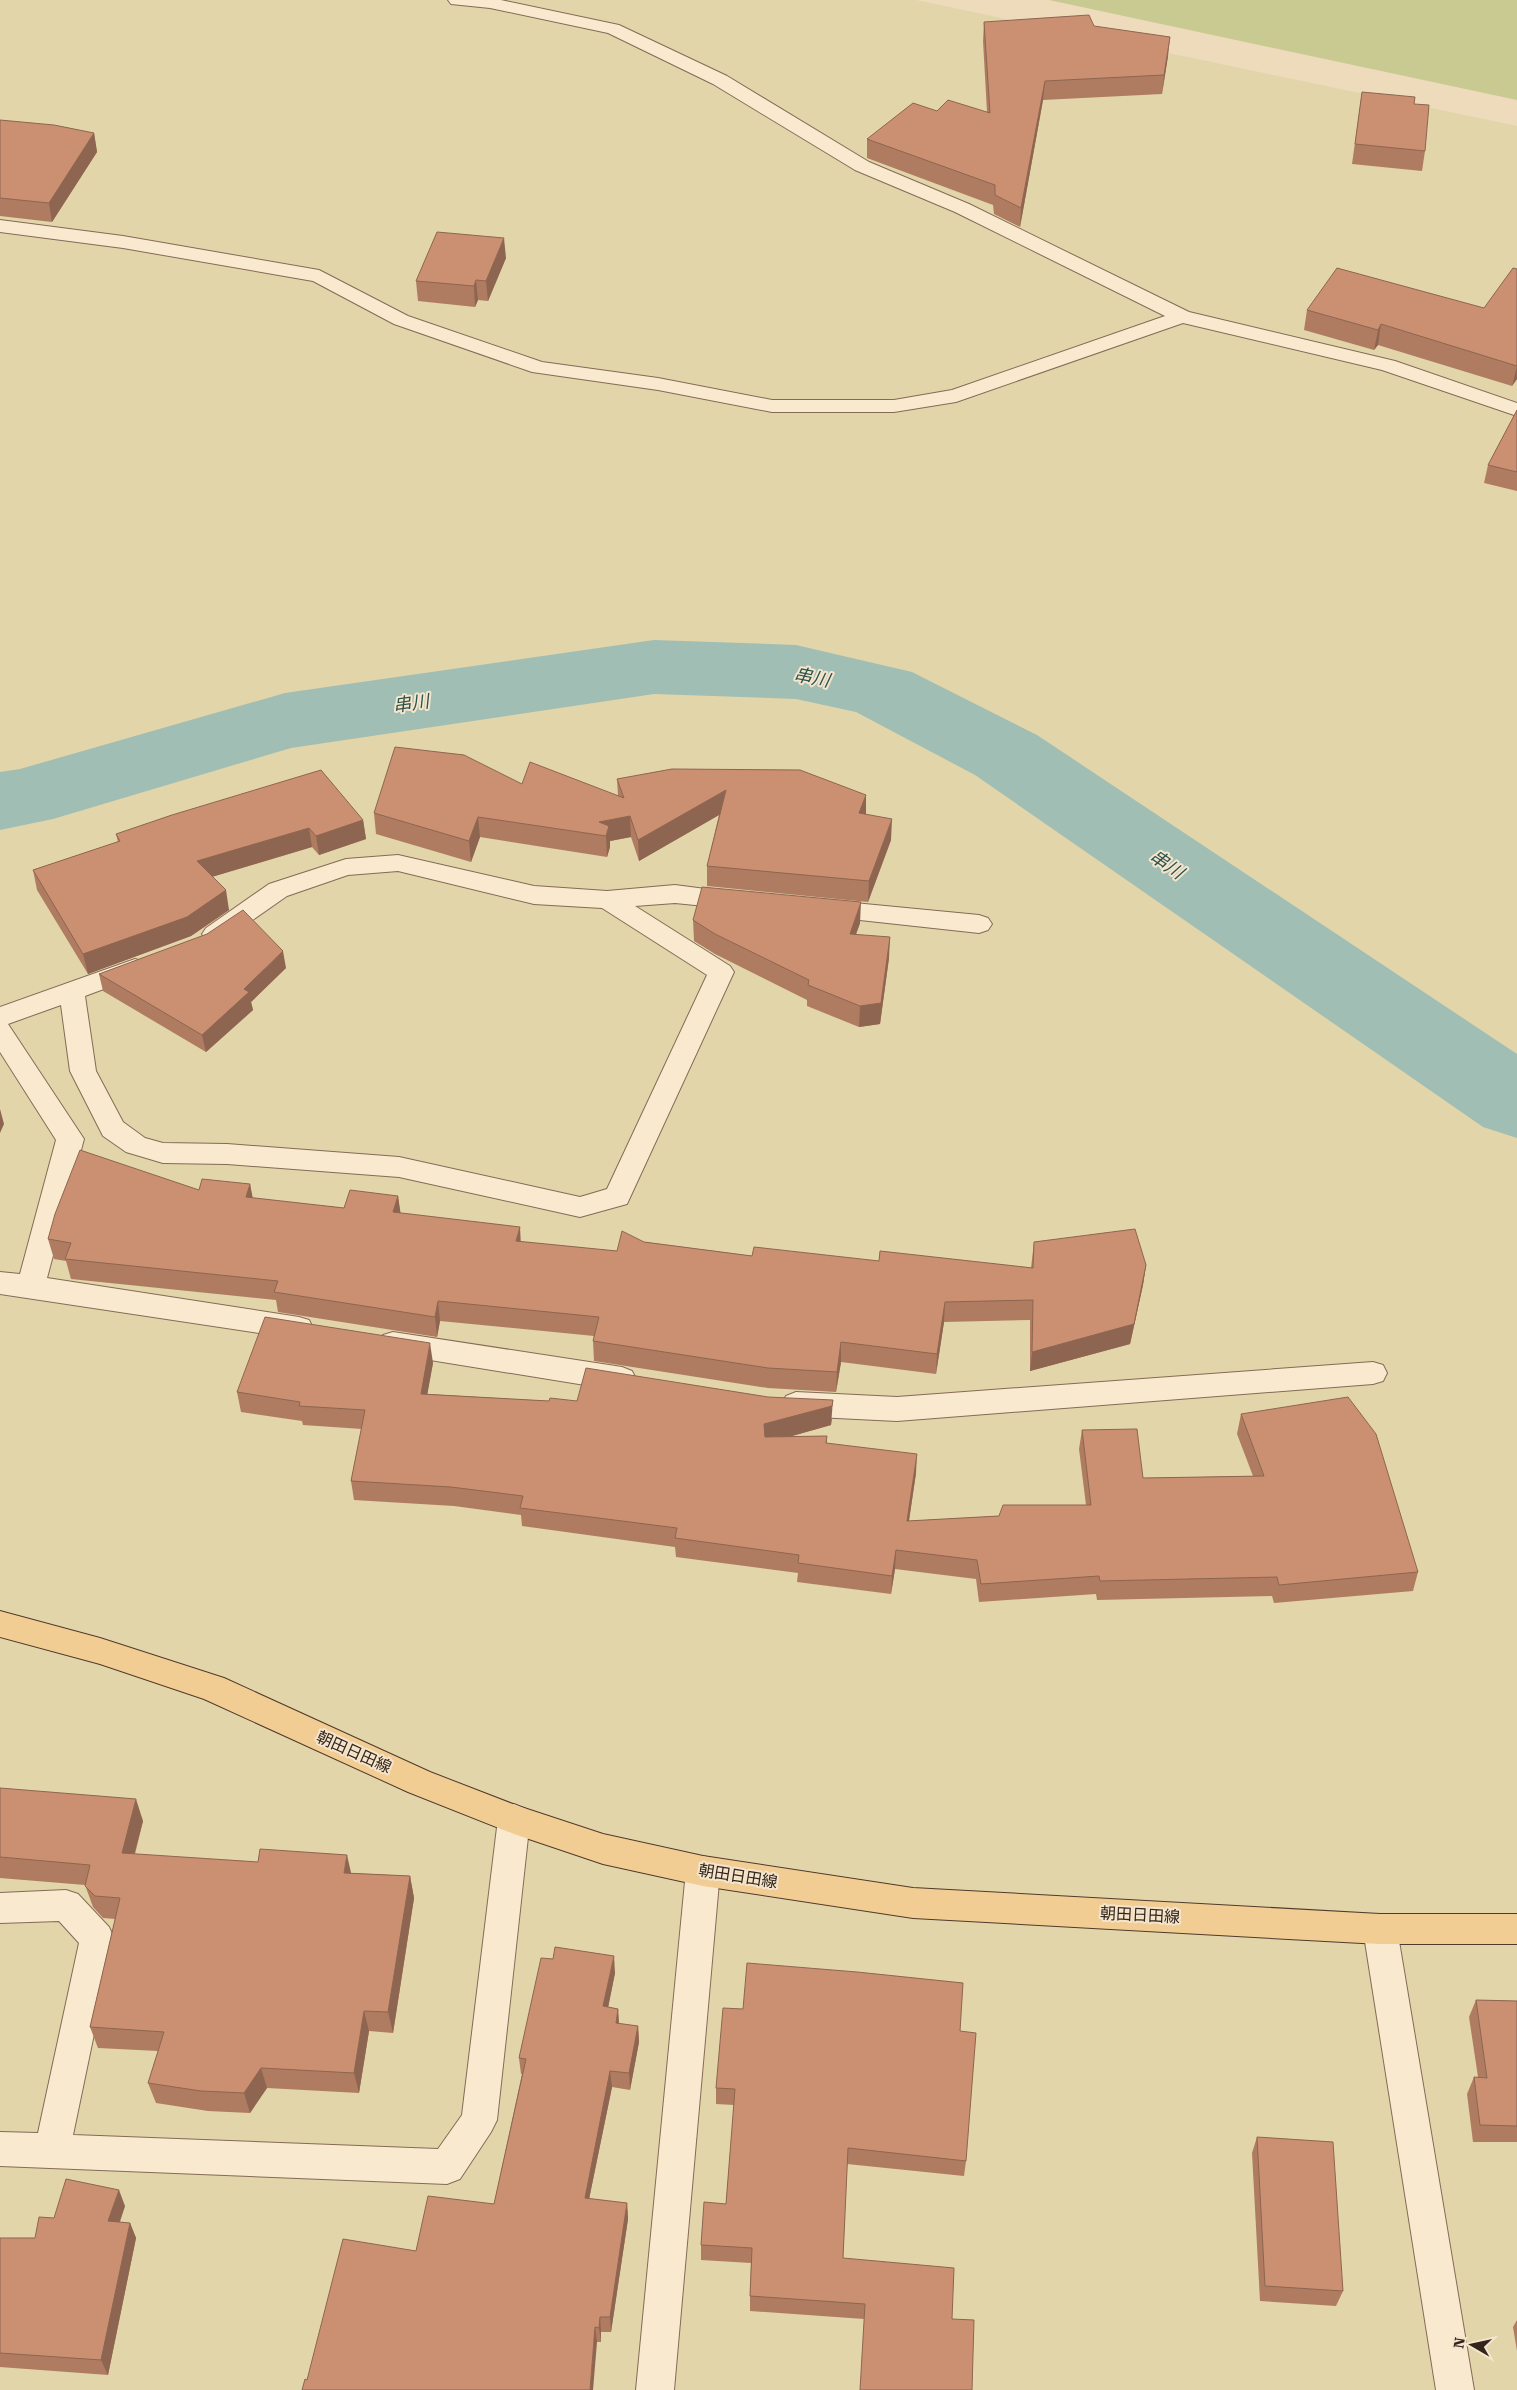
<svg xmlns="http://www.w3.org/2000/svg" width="1517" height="2390" viewBox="0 0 1517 2390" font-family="'Roboto Serif','Noto Sans JP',serif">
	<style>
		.farmland { fill: #e2d5aa }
		.green { fill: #c8ca91 }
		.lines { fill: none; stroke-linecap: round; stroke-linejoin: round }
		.river { fill: #a0beb3; fill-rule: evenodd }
		.minor-casing { stroke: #846b56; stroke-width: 2 }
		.major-casing { stroke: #513a2b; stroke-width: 2 }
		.minor { fill: #f8e9cf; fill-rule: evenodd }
		.major { fill: #f1cc93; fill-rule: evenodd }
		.wall { fill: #af7c62 }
		.shaded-wall { fill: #8e6550 }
		.building { fill: #cb9072; stroke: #8e6550 }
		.labels { text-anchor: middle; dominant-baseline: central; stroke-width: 4; stroke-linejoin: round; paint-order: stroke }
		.street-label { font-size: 16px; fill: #33251b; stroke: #f4e5cc }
		.water-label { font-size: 18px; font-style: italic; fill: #2a534d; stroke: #f4e5cc }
	</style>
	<rect width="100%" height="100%" fill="#eddbbc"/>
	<path class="farmland" d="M0,0h916l601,126v2264h-1517z"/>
	<path class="green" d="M1049,0h468v100z"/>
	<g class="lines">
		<path class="river" d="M654,640l142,5 116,27 125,63 480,319v84l-34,-11 -508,-352 -119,-63 -60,-13 -142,-5 -363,54 -238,71 -53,11v-58l20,-3 265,-76z"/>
		<defs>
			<g id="minor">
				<path d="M448,0h53l118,25 108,51 142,86 100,42 220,108 206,49 122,42v13l-135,-46 -199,-47 -227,79 -62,10h-122l-114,-22 -126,-18 -138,-48 -81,-43 -190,-33 -123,-16v-12l123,16 196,34 89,46 134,46 116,16 114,22h122l58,-10 213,-74 -210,-104 -100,-42 -142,-86 -105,-51 -118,-25 -39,-4z"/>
				<path d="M398,855l136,31 73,5 68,-6 69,9 4,6 -4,6 -9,3 -60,-6 -40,3 95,60 4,6 -107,232 -47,13 -181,-40 -172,-13 -64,-1 -37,-11 -23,-16 -33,-65 -9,-66 -53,19 76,115 -37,139 252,39 10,3 4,8 -4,8 -10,3 -299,-45v-22l20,2 36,-134 -56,-88v-45l135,-48 9,3 4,6 -4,6 -59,22 11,75 27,51 22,16 18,5 64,1 172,13 181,40 27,-8 100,-214 -105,-67 -68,-4 -136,-33 -50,4 -61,21 -63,44 -9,3 -9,-3 -4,-6 4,-6 63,-44 77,-25z"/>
				<path d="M823,900l156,15 9,3 4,6 -4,6 -9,3 -165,-18 -4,-6 4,-6z"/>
				<path d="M393,1332l229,35 10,4 4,8 -4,8 -10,4 -229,-37 -10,-3 -4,-8 4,-8z"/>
				<path d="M1373,1362l10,3 4,8 -4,8 -10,3 -476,37 -101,-5 -10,-4 -5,-8 5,-8 10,-4 101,5z"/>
				<path d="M514,1804l12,5 4,10 -33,301 -6,12 -31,47 -13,5 -447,-18v-34l38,1 41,-190 -20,-22 -59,2v-30l66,-3 12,4 31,33 5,11 -41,197 365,14 24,-34 36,-296 4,-10z"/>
				<path d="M703,1856l12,4 5,11 -46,519h-38l50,-519 5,-11z"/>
				<path d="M1380,1914l12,4 5,11 77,461h-38l-73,-461 5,-11z"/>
			</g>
			<path id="major" d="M0,1611l100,27 124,40 206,94 88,34 85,28 100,22 210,32 467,26h137v30h-137l-467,-26 -210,-32 -100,-22 -89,-30 -106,-42 -204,-93 -104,-35 -100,-27z"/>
		</defs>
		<use href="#minor" class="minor-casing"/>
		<use href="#major" class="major-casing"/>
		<use href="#minor" class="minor"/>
		<use href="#major" class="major"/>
	</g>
	<g class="wall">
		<path d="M984,22l184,34 -6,38 -119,6 -23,127 -26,-13 -1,-9 -126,-47v-19l70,-28 50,1 -4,-71z"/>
		<path d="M1362,92l52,12 11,47 -3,20 -70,-7z"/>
		<path d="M0,120l94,13 3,19 -45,70 -52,-6z"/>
		<path d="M506,258l-18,43 -10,-1 -3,7 -57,-6 -2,-20z"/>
		<path d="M1517,269v110l-5,7 -134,-41 -4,5 -70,-20 3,-20 177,-2z"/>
		<path d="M1517,410v81l-33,-8 4,-18z"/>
		<path d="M617,779l249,16v19l25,26 -23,62 -161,-16v-20l12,-51 -80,46 -8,-24 -21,4v6l-3,10 -127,-20 -9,25 -95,-28 -2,-21 148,-29 96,12z"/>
		<path d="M363,820l3,19 -47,16 -7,-8 -100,30 17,33 -38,26 -103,38 -51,-84 -4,-20 85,-28 -2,-8z"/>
		<path d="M693,920l167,3 -4,11 33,24 -9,66 -21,3 -52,-21v-6l-92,-46 -21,-13z"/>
		<path d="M286,968l-35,34 2,8 -47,42 -103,-61 -4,-17z"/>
		<path d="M250,1184l2,14 92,10 54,-12 2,17 121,29 96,9 27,-9 108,14 127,5 152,7 3,-26 112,23 -3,20 -13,59 -100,27v-51l-86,2 -8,52 -95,-12 -5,30 -68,-4 -174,-27 -1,-20 1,-5 -154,-15 -3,16 -159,-25 -2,-12 -205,-21 -5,-18 -12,-2 -6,-20z"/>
		<path d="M433,1363l-6,31 122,7h28l255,18 -1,6 -42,12 38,-1v7l89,30 -7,48 90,-5 87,-11 -7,-56 3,-19 61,48 110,-2 -16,-42 4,-20 177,158 -5,19 -139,12 -2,-7 -175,4 -1,-6 -117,8 -3,-23 -81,-10 -4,25 -94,-12 1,-9 -122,-16 -1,-10 -153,-21 -1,-11 -67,-9 -100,-6 -3,-19 11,-52 -59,-4 -1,-4 -61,-9 -4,-20z"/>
		<path d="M0,1788l143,33 -8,33 216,19 59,3 4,22 -21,135 -24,-2 -10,62 -92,-5 -17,25 -42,-2 -52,-8 -8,-20 10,-32 -60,-3 -8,-21 25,-108 -12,-1 -10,-11 -8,-22 -85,-7z"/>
		<path d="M615,1973l-7,34 10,2 1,15 19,2 1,16 -9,48 -18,-3 -23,112 38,4 1,16 -17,113h-10v10h-4l-290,38 109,-129 78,-47 28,-130h-1l-2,-16z"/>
		<path d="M1476,2000l41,1v141h-44l-6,-48 7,-17h4l-9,-60z"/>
		<path d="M960,2031l6,130 -2,15 -117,-12 -4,94 109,61h-88l-114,-8v-15l1,-33 -50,-3v-15l25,-41 8,-99 -18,-1v-16z"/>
		<path d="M1257,2137l86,154 -7,15 -76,-5 -8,-148z"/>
		<path d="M125,2206l-5,16 10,1 6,15 -28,137 -108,-8v-129h35l19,-20z"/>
		<path d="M1517,2320v31l-4,-24z"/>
	</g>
	<g class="shaded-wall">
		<path d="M1170,37l-2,19 -6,38 2,-19z"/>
		<path d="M1045,81l-2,19 -23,127 1,-19z"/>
		<path d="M94,133l3,19 -45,70 -3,-19z"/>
		<path d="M504,238l2,20 -18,43 -2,-20z"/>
		<path d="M476,280l2,20 -3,7 -1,-21z"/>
		<path d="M1381,324l-3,21 -4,5 4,-20z"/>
		<path d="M1517,365v14l-5,7 5,-20z"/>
		<path d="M726,790v21l-87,50 -1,-21z"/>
		<path d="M866,795v21l-7,-3z"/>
		<path d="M630,816l1,21 -21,4v6l-3,10 -1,-21 -7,-14z"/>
		<path d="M478,817l2,20 -9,25 -2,-21z"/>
		<path d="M892,819l-1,21 -23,62 1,-21z"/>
		<path d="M363,820l3,19 -47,16 -3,-19z"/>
		<path d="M309,828l3,19 -111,33 -4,-19z"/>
		<path d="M226,890l3,20 -38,26 -103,38 -5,-20z"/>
		<path d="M861,902l-1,21 -11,31 1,-20z"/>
		<path d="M890,937l-1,21 -9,66 -21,3 1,-21z"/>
		<path d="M283,951l3,17 -35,34 2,8 -47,42 -4,-17 42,-46z"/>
		<path d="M0,1109l4,15 -4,9z"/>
		<path d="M250,1184l4,20 -8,-7z"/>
		<path d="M398,1196l3,20 -8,-4z"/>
		<path d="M520,1227l1,20 -5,-6z"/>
		<path d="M1146,1265l-3,20 -13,59 -100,27 2,-19z"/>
		<path d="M438,1301l2,20 -3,16 -2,-20z"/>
		<path d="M945,1302l-1,20 -8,52 1,-20z"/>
		<path d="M841,1342v20l-5,30 1,-20z"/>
		<path d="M430,1343l3,20 -9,50 -3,-19z"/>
		<path d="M833,1400l-2,25 -68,19 1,-20z"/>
		<path d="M917,1454l-1,19 -10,67 1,-19z"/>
		<path d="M896,1550l-1,19 -4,25 1,-18z"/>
		<path d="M136,1799l7,22 -14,53 -7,-21z"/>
		<path d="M347,1855l5,22 -8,-4z"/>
		<path d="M410,1876l4,22 -21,135 -5,-21z"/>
		<path d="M614,1956l1,17 -10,50 -2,-17z"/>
		<path d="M618,2009l1,16 -3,-2z"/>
		<path d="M364,2011l5,20 -10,62 -5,-20z"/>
		<path d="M638,2026l1,16 -9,48 -1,-17z"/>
		<path d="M261,2068l6,20 -17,25 -6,-20z"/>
		<path d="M610,2071l2,16 -26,127 -1,-16z"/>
		<path d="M119,2190l6,16 -11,31 -6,-16z"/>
		<path d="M627,2203l1,16 -17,113 -1,-15z"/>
		<path d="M130,2223l6,15 -28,137 -7,-15z"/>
		<path d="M600,2317l1,15v10l-2,-14z"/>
		<path d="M595,2327l2,15 -4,48h-3z"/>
	</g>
	<g class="building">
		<path d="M1089,15l5,11 76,11 -6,38 -119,6 -24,127 -26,-13v-10l-128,-46 46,-36 24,8 11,-11 42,13 -6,-91z"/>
		<path d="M1362,92l53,5 -1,7 15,1 -4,46 -70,-7z"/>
		<path d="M0,120l54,5 40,8 -45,70 -49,-5z"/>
		<path d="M437,232l67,6 -18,43 -10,-1 -2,6 -58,-5z"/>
		<path d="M1337,268l147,40 29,-40 4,1v97l-136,-42 -3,6 -71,-20z"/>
		<path d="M1517,410v62l-29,-7z"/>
		<path d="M395,747l69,8 58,29 8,-22 94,36 -7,-19 55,-10 128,1 66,25 -7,18 33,6 -23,62 -162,-15 19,-76 -88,50 -8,-24 -31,6 10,4 -3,10 -128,-19 -9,24 -95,-28z"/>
		<path d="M321,770l42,50 -47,16 -7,-8 -112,33 29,29 -39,27 -104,37 -50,-84 87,-29 -4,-7 56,-19z"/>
		<path d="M702,887l159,15 -11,32 40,3 -9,66 -21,3 -52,-21 1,-5 -94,-46 -22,-14z"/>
		<path d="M243,910l40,41 -39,38 5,3 -47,43 -103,-61 108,-40z"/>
		<path d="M80,1150l119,40 3,-11 48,5 -4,13 98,11 6,-18 48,6 -5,16 127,15 -4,14 101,10 5,-20 22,11 108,14 2,-9 125,14 1,-10 153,17 1,-26 101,-13 11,36 -12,59 -102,28 1,-52 -88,2 -8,52 -96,-12 -4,30 -69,-4 -175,-27 6,-24 -161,-16 -3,16 -161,-25 4,-11 -213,-22 6,-16 -23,-4 7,-25z"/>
		<path d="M265,1317l165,26 -9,51 128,7 1,-3 27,3 9,-33 182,29 65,3 -1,6 -68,18 1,13 62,-1 -1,7 91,11 -10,67 92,-5 4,-11h88l-9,-75 55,-1 6,49 121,-2 -23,-62 107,-17 28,37 42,138 -139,13 -2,-8 -177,4 -1,-5 -118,8 -4,-24 -81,-10 -4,26 -94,-13 1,-8 -124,-17 2,-10 -157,-20 3,-12 -72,-9 -100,-6 14,-71 -66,-4 1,-4 -63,-10z"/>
		<path d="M0,1788l136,11 -14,54 136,9 2,-13 87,6 -3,18 66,3 -22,136 -24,-1 -10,62 -93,-5 -17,25 -43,-2 -53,-8 16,-51 -74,-5 30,-129 -25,-2 -10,-10 5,-21 -90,-8z"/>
		<path d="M555,1947l59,9 -11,50 15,3 -2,14 22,3 -9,47 -19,-2 -25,127 42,5 -17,114h-10l-1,11 -4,-1 -5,63h-288l3,-11 2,1 36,-141 73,12 12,-55 66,8 32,-145 -7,-1 22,-100 12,1z"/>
		<path d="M747,1963l110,9 106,11 -3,48 16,2 -10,128 -118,-13 -5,110 111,10 -2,51 22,1 -2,70h-112l5,-86 -115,-8 2,-48 -51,-3 3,-43 22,2 9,-115 -19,-1 7,-80 20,1z"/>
		<path d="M1476,2000l41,1v125l-37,-1 -6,-48 13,1z"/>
		<path d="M1257,2137l76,5 10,149 -78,-5z"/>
		<path d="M66,2179l53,11 -11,31 22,2 -29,137 -101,-7v-115h35l4,-21 15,1z"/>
	</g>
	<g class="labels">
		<g class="street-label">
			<text transform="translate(354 1752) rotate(24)">朝田日田線</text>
			<text transform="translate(738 1876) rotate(9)">朝田日田線</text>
			<text transform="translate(1140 1915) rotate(3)">朝田日田線</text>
		</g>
		<g class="water-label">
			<text transform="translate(812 677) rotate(11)">串川</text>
			<text transform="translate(411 703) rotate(-8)">串川</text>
			<text transform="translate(1167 864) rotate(34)">串川</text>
		</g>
	</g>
	<g transform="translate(1472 2345) rotate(279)" stroke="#f4e5cc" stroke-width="4" paint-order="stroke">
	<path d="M0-4L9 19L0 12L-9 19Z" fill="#33251b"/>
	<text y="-8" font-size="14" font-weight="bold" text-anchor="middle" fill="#33251b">N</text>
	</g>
</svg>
